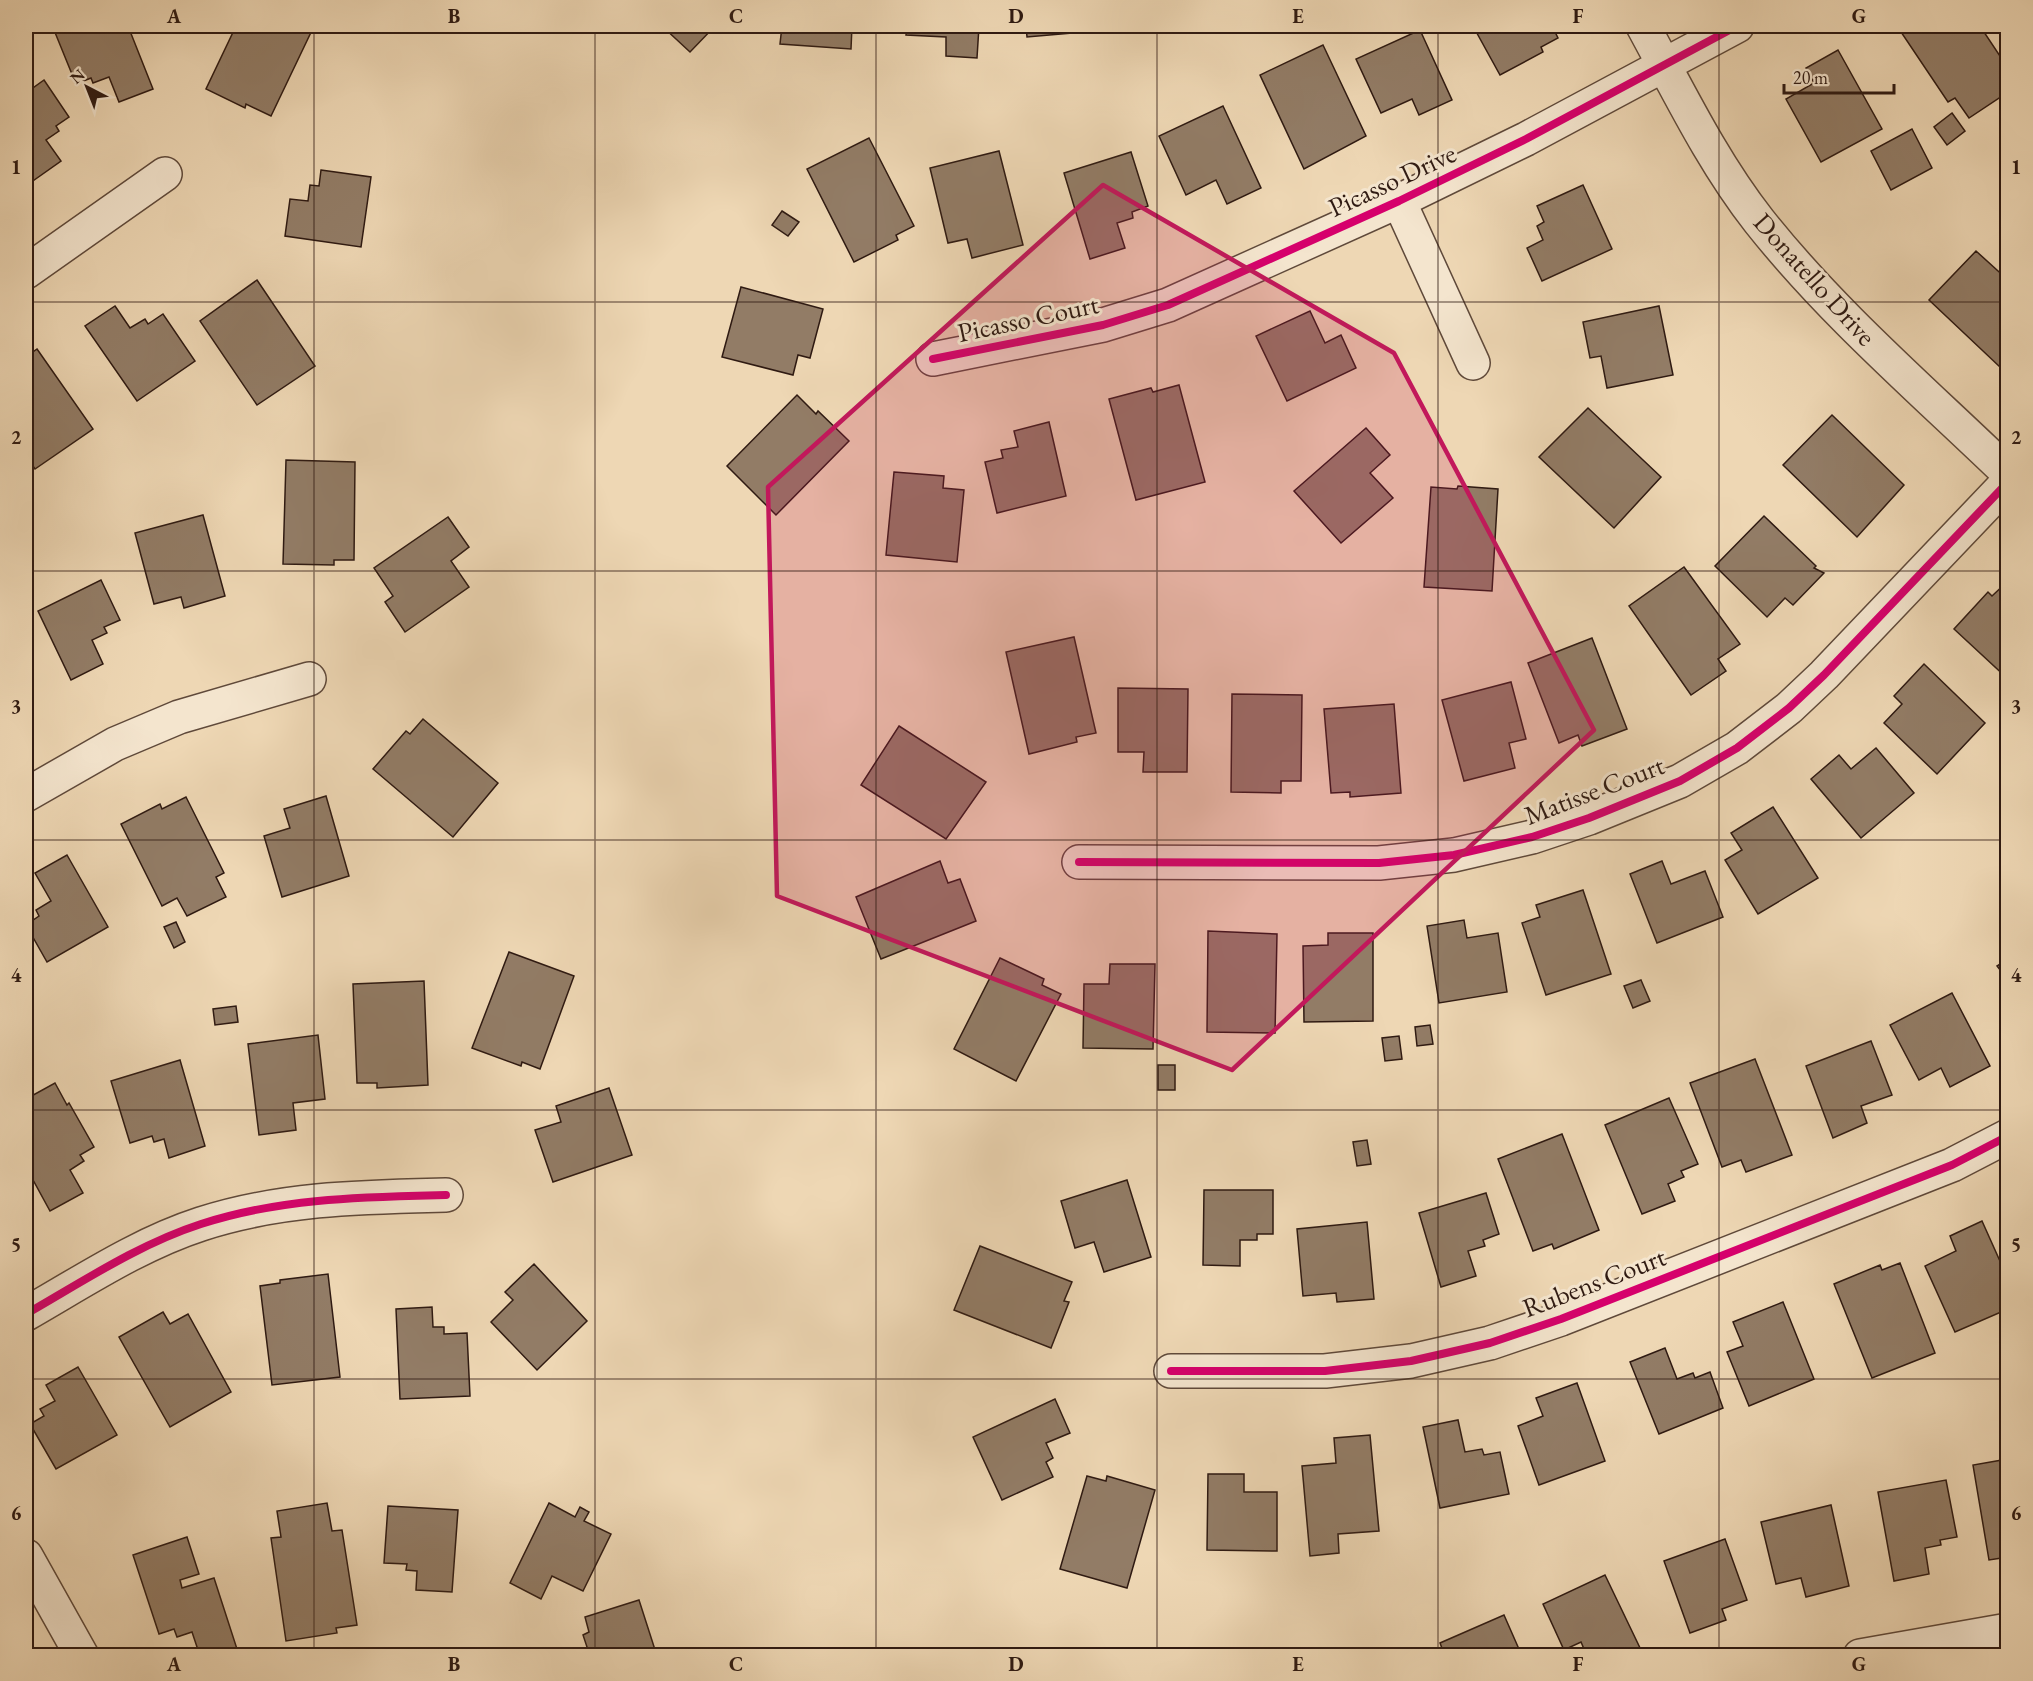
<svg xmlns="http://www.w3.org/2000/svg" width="2033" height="1681" viewBox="0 0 2033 1681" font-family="'EB Garamond',serif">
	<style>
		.building { fill: #927c66; stroke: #2f1a12; stroke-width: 1.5 }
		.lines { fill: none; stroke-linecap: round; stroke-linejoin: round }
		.minor-casing { stroke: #5f493a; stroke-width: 36 }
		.minor { stroke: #f4e5ce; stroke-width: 33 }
		.cycleway-casing { stroke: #f4e5ce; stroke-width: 11 }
		.cycleway { stroke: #d6006c; stroke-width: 8 }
		.marked { fill: #c2185b; fill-opacity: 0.2; stroke: #c2185b; stroke-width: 4.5; stroke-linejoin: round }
		.grid { fill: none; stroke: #2f1a12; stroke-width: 1.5; stroke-opacity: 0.55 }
		.labels { text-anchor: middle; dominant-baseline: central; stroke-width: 6; stroke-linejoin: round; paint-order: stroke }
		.street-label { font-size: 27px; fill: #2f1a12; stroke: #f4e5ce }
		.neatline { fill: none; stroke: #2f1a12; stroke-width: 2 }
		.grid-label { font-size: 20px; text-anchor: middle; font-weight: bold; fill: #2f1a12 }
	</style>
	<rect width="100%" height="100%" fill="#eed7b4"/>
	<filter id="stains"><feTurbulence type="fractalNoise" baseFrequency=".00333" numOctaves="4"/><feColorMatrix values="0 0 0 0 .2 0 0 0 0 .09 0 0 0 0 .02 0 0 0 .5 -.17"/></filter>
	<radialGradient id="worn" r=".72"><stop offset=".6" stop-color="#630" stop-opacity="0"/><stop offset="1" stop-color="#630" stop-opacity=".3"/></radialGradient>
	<g class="building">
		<path d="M67,26h61l25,63 -34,13 -10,-25 -16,6 -2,-5 -15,6 -22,-54z"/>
		<path d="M236,26h78l-43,90 -25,-12 -1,4 -39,-19z"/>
		<path d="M662,26h53l-25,26z"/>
		<path d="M782,26h70l-1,23 -71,-5z"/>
		<path d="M907,26h72l-2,32 -31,-2v-19l-40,-2z"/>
		<path d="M1026,26h68l1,5 -68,6z"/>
		<path d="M1473,26h79l6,12 -17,9 2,5 -43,23z"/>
		<path d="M1897,26h83l26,39 -4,3 6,7v17l-39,26 -14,-20 -7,4z"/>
		<path d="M1420,30l32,70 -33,15 -7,-16 -31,14 -25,-54z"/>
		<path d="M1323,45l43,91 -62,33 -44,-94z"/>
		<path d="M1838,50l44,79 -61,33 -35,-63 28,-16 -8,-15z"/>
		<path d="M44,80l25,37 -13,9 3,5 -13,9 15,21 -31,22 -4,-7v-83z"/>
		<path d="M1223,106l38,82 -34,16 -11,-24 -30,15 -27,-59z"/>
		<path d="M1952,113l13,18 -18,14 -13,-18z"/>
		<path d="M1912,129l20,39 -41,22 -20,-39z"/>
		<path d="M869,138l45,88 -18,9 2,5 -44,22 -47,-93z"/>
		<path d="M999,151l24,94 -51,13 -5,-19 -19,4 -18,-75z"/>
		<path d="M1131,152l17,54 -16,6 1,6 -16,5 8,25 -35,11 -26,-86z"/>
		<path d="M321,170l50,7 -10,70 -76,-11 5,-37 18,2 2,-16 9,1z"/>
		<path d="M1583,185l29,64 -70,32 -15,-33 16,-8 -6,-14 7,-4 -7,-16z"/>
		<path d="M782,211l17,11 -11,14 -16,-11z"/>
		<path d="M1976,251l32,29v80l-7,8 -72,-68z"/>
		<path d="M257,280l58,86 -58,39 -57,-84z"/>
		<path d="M741,287l82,22 -13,49 -12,-3 -5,20 -71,-18z"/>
		<path d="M115,306l15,22 15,-9 3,5 15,-10 32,47 -58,40 -52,-75z"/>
		<path d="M1659,306l14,69 -66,13 -6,-32 -11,2 -7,-36z"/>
		<path d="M1310,311l15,32 16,-8 15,33 -69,33 -31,-65z"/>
		<path d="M37,349l56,80 -58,40 -9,-13v-99z"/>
		<path d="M1179,385l26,97 -69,18 -27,-101 42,-11 2,4z"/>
		<path d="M797,395l19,19 2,-3 31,30 -73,74 -49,-49z"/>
		<path d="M1588,408l73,69 -47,51 -75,-71z"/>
		<path d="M1832,415l72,70 -47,52 -74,-72z"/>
		<path d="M1049,422l17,74 -69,17 -12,-51 18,-4 -2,-8 17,-3 -4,-16z"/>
		<path d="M1366,428l24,27 -20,18 23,25 -52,45 -47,-52z"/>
		<path d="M286,460l69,2 -1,98h-20v5l-51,-1z"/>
		<path d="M894,472l50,4 -1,12 21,2 -7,72 -71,-7z"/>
		<path d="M1458,486l40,3 -6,102 -68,-4 7,-100 26,2z"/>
		<path d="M203,515l22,81 -41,12 -3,-11 -27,7 -19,-71z"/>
		<path d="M1764,516l52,50 -2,2 10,5 -31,32 -8,-7 -18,19 -52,-51z"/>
		<path d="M448,517l21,30 -18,14 18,26 -64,45 -20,-30 8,-6 -19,-28z"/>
		<path d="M1684,567l56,77 -22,15 8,12 -35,24 -62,-89z"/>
		<path d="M101,580l19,40 -16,7 3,6 -15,7 11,24 -32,16 -33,-69z"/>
		<path d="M2006,583l2,1v95l-54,-50 34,-37 4,4z"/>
		<path d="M1074,637l22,96 -20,4 1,5 -48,12 -23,-102z"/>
		<path d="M1592,638l35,91 -45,17 -4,-11 -19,8 -31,-80z"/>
		<path d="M1924,664l61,59 -48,51 -53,-51 18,-19 -8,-8z"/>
		<path d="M1511,682l15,57 -17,4 6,25 -51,13 -22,-81z"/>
		<path d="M1118,688l70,1 -1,83h-44l1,-20h-26z"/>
		<path d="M1232,694l70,1 -1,86h-20v12l-50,-1z"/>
		<path d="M1394,704l7,89 -51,4v-5l-19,1 -7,-84z"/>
		<path d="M423,719l75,64 -45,54 -80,-68 33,-38 4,3z"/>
		<path d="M899,726l87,56 -40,57 -85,-54z"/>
		<path d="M1876,748l38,45 -53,45 -50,-59 28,-24 12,14z"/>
		<path d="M326,796l23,80 -67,21 -18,-61 26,-8 -6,-19z"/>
		<path d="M186,797l38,76 -8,4 10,20 -39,19 -10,-18 -15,8 -41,-82 39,-20 2,5z"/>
		<path d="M1773,807l45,71 -60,36 -33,-54 17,-10 -11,-17z"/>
		<path d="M67,855l41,72 -61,35 -21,-37 13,-9 -3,-6 15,-9 -16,-28z"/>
		<path d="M940,861l8,22 12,-4 16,42 -95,38 -25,-62z"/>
		<path d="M1662,861l9,23 34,-13 18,46 -66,26 -27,-69z"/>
		<path d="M1583,890l28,84 -65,21 -24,-72 18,-6 -4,-12z"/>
		<path d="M1464,920l3,18 31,-5 9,59 -68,11 -12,-77z"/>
		<path d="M176,922l9,20 -11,6 -10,-21z"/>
		<path d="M1208,931l69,3 -2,99 -68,-1z"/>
		<path d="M1328,933h45v88l-69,1 -1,-76 25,-1z"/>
		<path d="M509,952l65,24 -34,93 -18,-7 -1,4 -49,-18z"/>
		<path d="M1000,958l44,21 -2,6 19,9 -45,87 -62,-32z"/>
		<path d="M2008,959v21l-11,-14z"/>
		<path d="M1110,964h45l-2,85 -70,-1 1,-64h25z"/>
		<path d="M1641,980l9,21 -17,7 -9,-22z"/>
		<path d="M424,981l4,104 -51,3v-5h-20l-4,-99z"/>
		<path d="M1952,993l38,73 -40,21 -9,-19 -22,12 -29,-55z"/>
		<path d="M236,1006l2,16 -23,3 -2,-16z"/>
		<path d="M1430,1025l3,19 -16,2 -2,-19z"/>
		<path d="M318,1035l7,64 -32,4 3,27 -37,5 -11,-91z"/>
		<path d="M1399,1036l3,23 -17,2 -3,-23z"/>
		<path d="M1871,1041l21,54 -31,11 6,17 -34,15 -27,-72z"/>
		<path d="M1755,1059l37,96 -46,17 -5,-12 -19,7 -32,-84z"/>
		<path d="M180,1060l25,86 -36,12 -5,-19 -10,3 -2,-6 -22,7 -19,-62z"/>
		<rect x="1158" y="1065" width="17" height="25"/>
		<path d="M55,1083l12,22 2,-2 25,44 -14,8 4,6 -14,9 13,23 -33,18 -24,-44v-68z"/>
		<path d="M609,1088l23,67 -79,27 -18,-52 26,-8 -5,-16z"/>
		<path d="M1669,1098l29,66 -17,7 3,6 -16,7 7,17 -33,13 -37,-89z"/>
		<path d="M1562,1134l37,96 -45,19 -2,-5 -19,7 -35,-92z"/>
		<path d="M1367,1140l4,24 -14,2 -4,-24z"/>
		<path d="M1127,1180l24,77 -47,15 -10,-30 -19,6 -14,-47z"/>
		<path d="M1204,1190h69v44h-16v6h-17v26l-37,-1z"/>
		<path d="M1486,1193l13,41 -16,6 2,6 -17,5 8,25 -35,11 -22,-74z"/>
		<path d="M1982,1221l26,58v30l-53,23 -30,-66 31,-15 -6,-15z"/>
		<path d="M1367,1222l7,77 -37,3 -1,-9 -33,3 -6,-67z"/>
		<path d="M980,1246l92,36 -8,19 5,1 -18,46 -97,-38z"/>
		<path d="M1900,1263l35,90 -63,25 -38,-94 46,-19 2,5z"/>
		<path d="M534,1264l53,57 -50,49 -46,-48 22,-22 -8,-8z"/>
		<path d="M328,1274l12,103 -68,8 -12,-99 20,-3v-3z"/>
		<path d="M1783,1302l31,77 -65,27 -22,-54 16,-6 -10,-24z"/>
		<path d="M432,1307l1,20h11v7l23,-1 3,63 -70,3 -4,-90z"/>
		<path d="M163,1312l7,12 18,-10 43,78 -61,35 -51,-90z"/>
		<path d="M1665,1348l12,31 16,-6 2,5 15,-6 13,36 -64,26 -29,-72z"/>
		<path d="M78,1367l39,68 -61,34 -26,-45 14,-8 -4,-7 15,-8 -9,-16z"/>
		<path d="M1577,1383l28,78 -66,24 -21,-59 25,-10 -7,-18z"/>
		<path d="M1055,1399l15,34 -24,10 7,15 -7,4 7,15 -51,23 -29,-63z"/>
		<path d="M1458,1420l7,32 17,-3 2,6 16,-3 9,42 -69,14 -17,-81z"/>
		<path d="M1370,1435l9,96 -41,3 1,19 -29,3 -8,-90 34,-3 -2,-25z"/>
		<path d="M2008,1459v98l-19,3 -16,-95z"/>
		<path d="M1208,1474h36v18h33v59l-70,-1z"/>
		<path d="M1087,1476l19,5 1,-5 48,14 -28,98 -67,-19z"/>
		<path d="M1946,1480l11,57 -17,3 1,5 -16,3 4,26 -35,7 -16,-89z"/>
		<path d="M327,1503l5,28 10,-1 15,95 -21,3 1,5 -51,8 -15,-103 10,-1 -4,-26z"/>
		<path d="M549,1503l26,14 5,-10 9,5 -5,9 27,13 -28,57 -31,-15 -11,23 -31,-16z"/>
		<path d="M1831,1505l18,81 -43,11 -5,-19 -25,6 -15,-62z"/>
		<path d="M388,1506l70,4 -6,82 -36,-2 1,-19 -11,-1 1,-6 -23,-1z"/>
		<path d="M187,1537l12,37 -19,6 2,8 32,-10 23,71 -18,7h-19l-8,-24 -15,5 -3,-8 -15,5 -26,-79z"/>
		<path d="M1725,1539l22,61 -25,9 4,11 -36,13 -26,-72z"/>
		<path d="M1605,1575l36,75 -10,6h-44l-6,-14 -17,8 -21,-46z"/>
		<path d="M639,1600l18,56h-86l17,-6 -5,-15 6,-3 -4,-15z"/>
		<path d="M1504,1615l18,41h-77l-5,-13z"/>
	</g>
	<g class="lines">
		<defs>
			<g id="minor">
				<path d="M1643,26c36,66 69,135 116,195 73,92 164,170 249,252"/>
				<path d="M1399,201l74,162"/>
				<path d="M26,272l139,-98"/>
				<path d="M933,359l170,-34 65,-20 231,-104 127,-62 211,-113"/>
				<path d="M26,795l89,-51 64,-27 130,-38"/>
				<path d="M1079,862l300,1 75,-8 78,-18 57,-19 91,-37 57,-33 52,-40 35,-33 184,-193"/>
				<path d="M26,1314c56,-32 113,-70 175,-90 80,-26 162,-27 245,-29"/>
				<path d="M1171,1371h154l86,-10 79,-18 71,-24 391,-154 56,-29"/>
				<path d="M26,1556l56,100"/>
				<path d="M1860,1656l148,-26"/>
			</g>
		</defs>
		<use href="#minor" class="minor-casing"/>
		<use href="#minor" class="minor"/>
		<defs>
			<g id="cycleway">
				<path d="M933,359l170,-34 65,-20 231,-104 127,-62 211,-113"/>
				<path d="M1079,862l300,1 75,-8 78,-18 57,-19 91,-37 57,-33 52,-40 35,-33 184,-193"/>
				<path d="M26,1314c56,-32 113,-70 175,-90 80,-26 162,-27 245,-29"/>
				<path d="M1171,1371h154l86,-10 79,-18 71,-24 391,-154 56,-29"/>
			</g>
		</defs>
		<use href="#cycleway" class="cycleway-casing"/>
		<use href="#cycleway" class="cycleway"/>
	</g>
	<path class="marked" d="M1103,185l291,168 200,377 -362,340 -455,-174 -9,-409z"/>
	<path class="grid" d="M314,26v1630M595,26v1630M876,26v1630M1157,26v1630M1438,26v1630M1719,26v1630M26,302h1982M26,571h1982M26,840h1982M26,1110h1982M26,1379h1982"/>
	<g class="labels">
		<g class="street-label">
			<text transform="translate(1392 180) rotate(-25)">Picasso Drive</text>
			<text transform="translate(1815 279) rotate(48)">Donatello Drive</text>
			<text transform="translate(1028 318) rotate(-12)">Picasso Court</text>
			<text transform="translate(1594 790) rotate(-21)">Matisse Court</text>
			<text transform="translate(1594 1282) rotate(-21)">Rubens Court</text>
		</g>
	</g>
	<rect width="2033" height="1681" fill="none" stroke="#eed7b4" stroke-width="66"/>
	<g transform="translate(87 87) rotate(318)" stroke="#f4e5ce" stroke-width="4.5" paint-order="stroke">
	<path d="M0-4.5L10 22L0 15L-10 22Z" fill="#2f1a12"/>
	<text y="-9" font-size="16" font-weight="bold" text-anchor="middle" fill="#2f1a12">N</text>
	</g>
	<path d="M1784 84v9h110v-9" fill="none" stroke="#2f1a12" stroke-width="3"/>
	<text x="1793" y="84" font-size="18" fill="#2f1a12" stroke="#f4e5ce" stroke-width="4.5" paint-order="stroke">20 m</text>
	<rect x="33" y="33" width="1967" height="1615" class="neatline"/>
	<g class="grid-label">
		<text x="174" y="23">A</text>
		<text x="454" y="23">B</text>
		<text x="736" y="23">C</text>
		<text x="1016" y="23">D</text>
		<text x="1298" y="23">E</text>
		<text x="1578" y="23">F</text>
		<text x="1859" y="23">G</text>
		<text x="16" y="174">1</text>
		<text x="2016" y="174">1</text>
		<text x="16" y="444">2</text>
		<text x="2016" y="444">2</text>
		<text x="16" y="713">3</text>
		<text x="2016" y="713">3</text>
		<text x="16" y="982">4</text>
		<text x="2016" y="982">4</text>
		<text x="16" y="1251">5</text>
		<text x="2016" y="1251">5</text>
		<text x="16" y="1520">6</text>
		<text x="2016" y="1520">6</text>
		<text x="174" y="1671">A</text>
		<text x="454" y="1671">B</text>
		<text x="736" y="1671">C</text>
		<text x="1016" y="1671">D</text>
		<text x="1298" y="1671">E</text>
		<text x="1578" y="1671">F</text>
		<text x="1859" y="1671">G</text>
	</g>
	<rect width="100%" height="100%" filter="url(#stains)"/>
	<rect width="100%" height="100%" fill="url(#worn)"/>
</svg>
